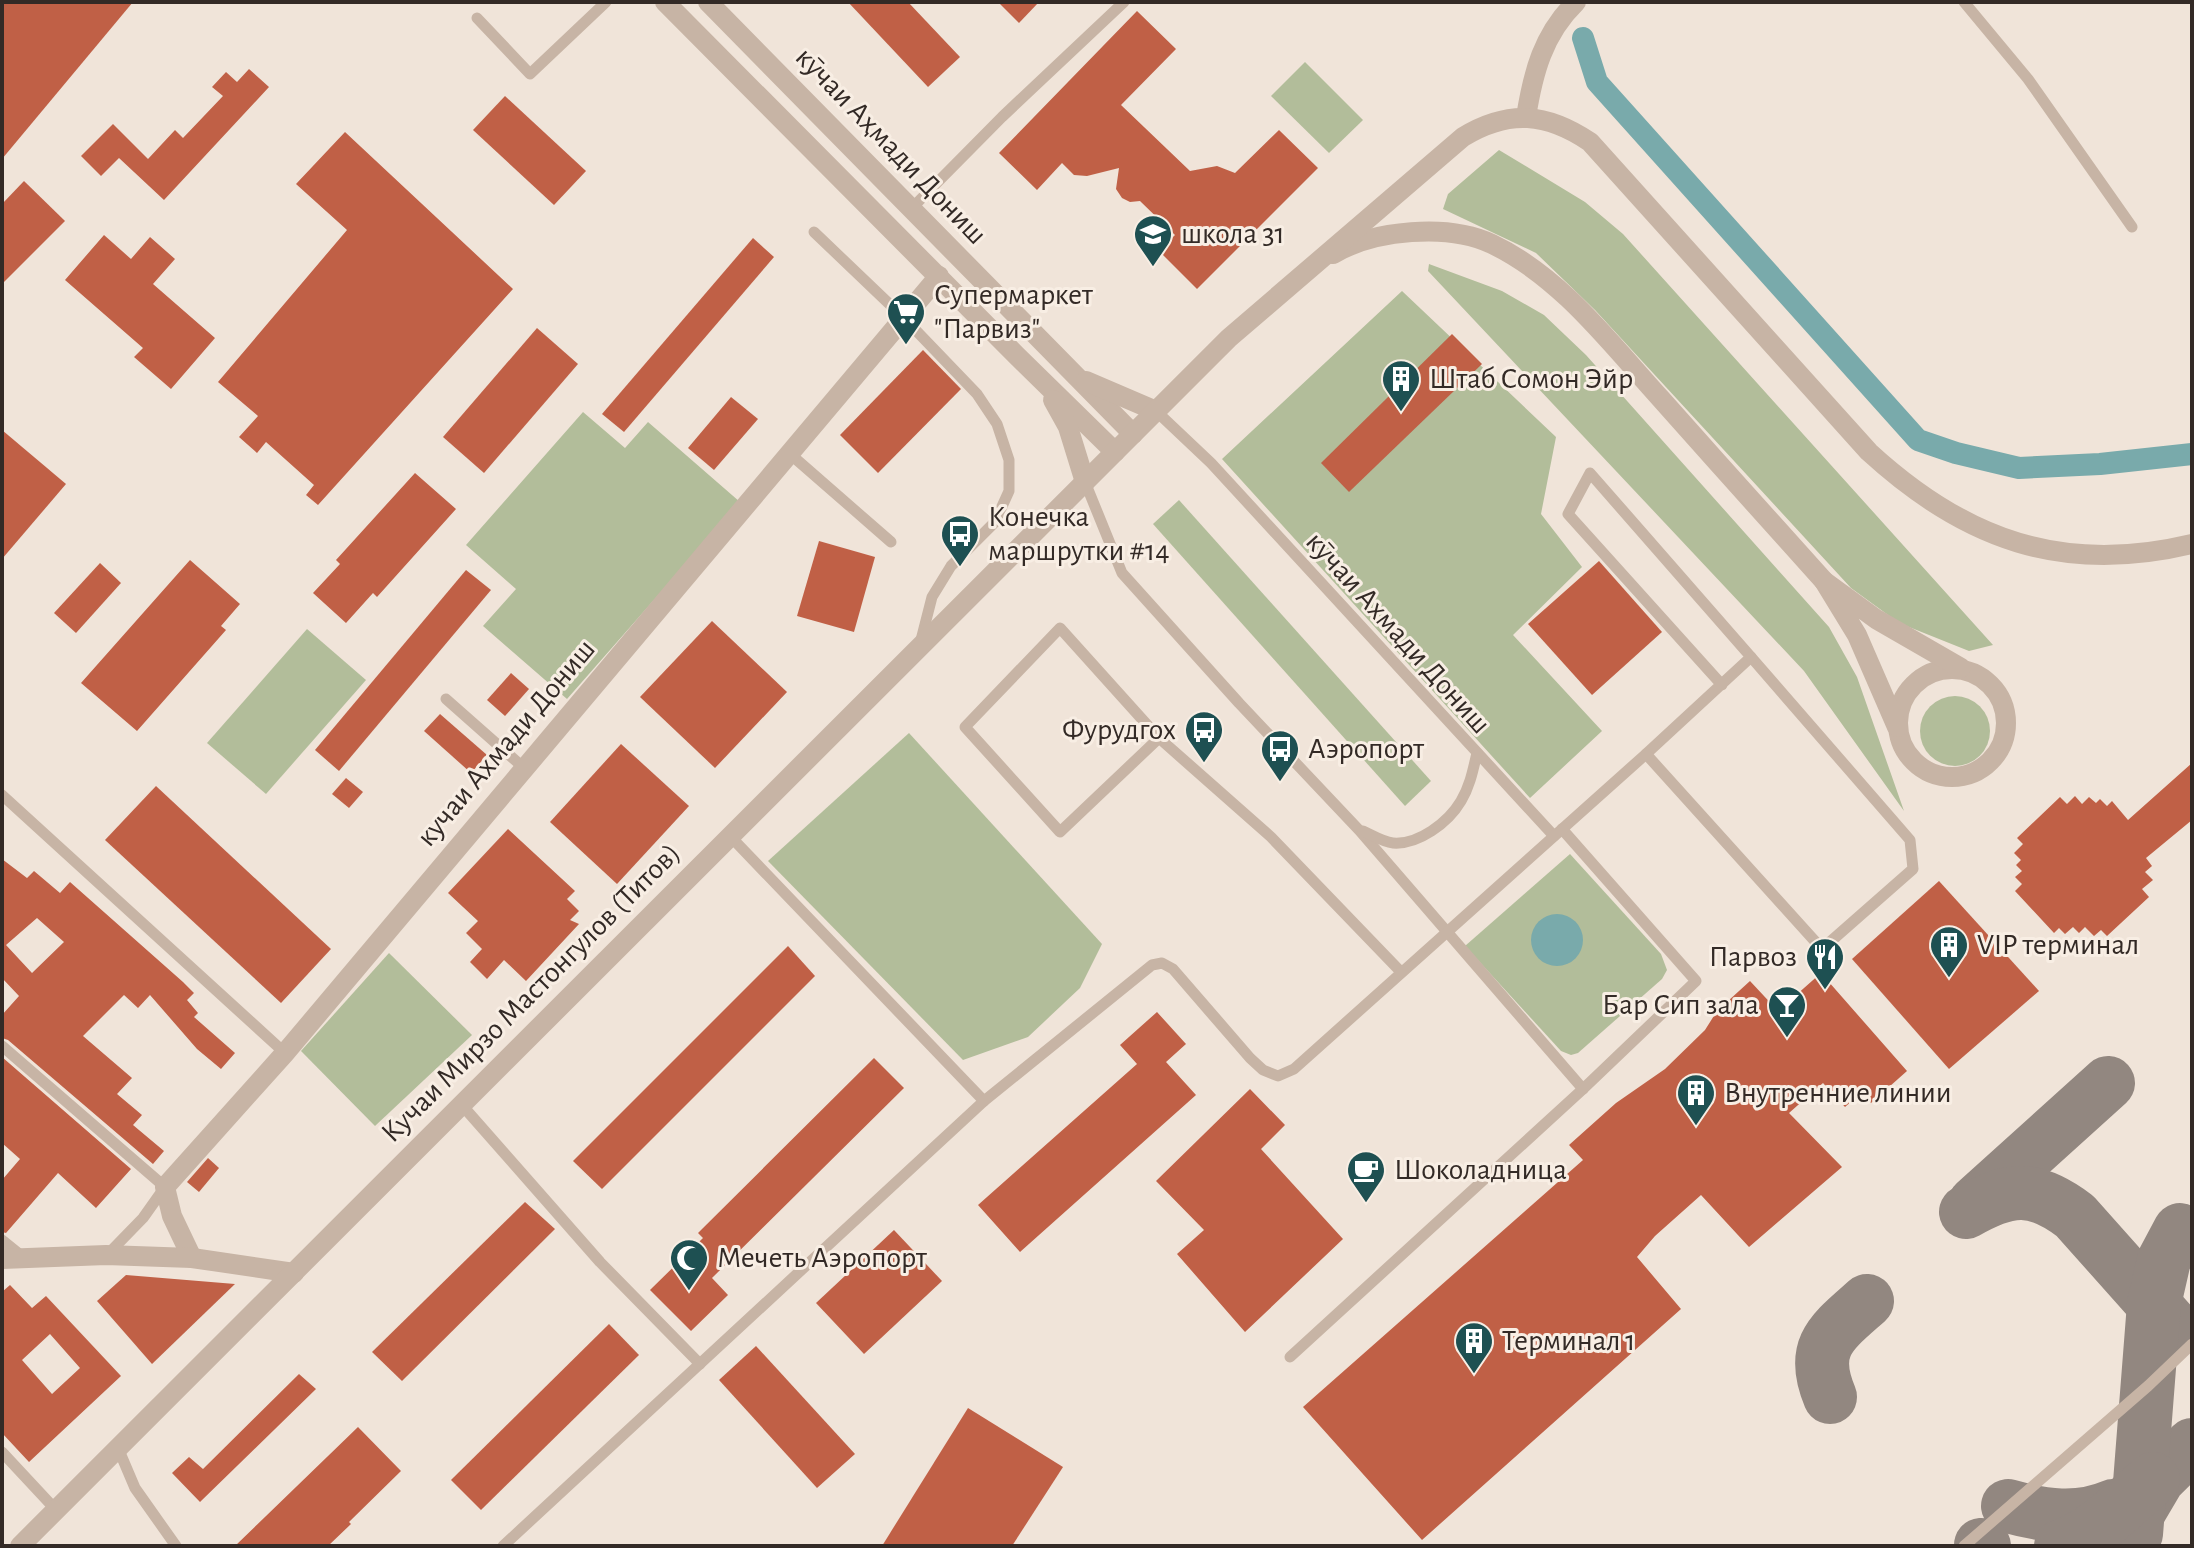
<svg xmlns="http://www.w3.org/2000/svg" width="2194" height="1548" viewBox="0 0 2194 1548" font-family="'Alegreya Sans',sans-serif">
	<style>
		.green { fill: #b2bd9a }
		.water { fill: #79aaab }
		.lines { fill: none; stroke-linecap: round; stroke-linejoin: round }
		.canal { stroke: #79aaab; stroke-width: 22 }
		.taxiway { stroke: #928780; stroke-width: 54 }
		.building { fill: #c06046; fill-rule: evenodd }
		.service { stroke: #c7b4a5; stroke-width: 11 }
		.minor { stroke: #c7b4a5; stroke-width: 20 }
		.tertiary { stroke: #c7b4a5; stroke-width: 20 }
		.labels { text-anchor: middle; dominant-baseline: central; stroke-width: 6; stroke-linejoin: round; paint-order: stroke }
		.street-label { font-size: 30px; fill: #332a26; stroke: #f8eee4 }
		.poi-label { font-size: 30px; fill: #332a26; stroke: #f8eee4; text-anchor: start }
	</style>
	<rect width="100%" height="100%" fill="#f0e4d9"/>
	<g class="green">
		<path d="M1305,62l58,58 -34,33 -58,-57z"/>
		<path d="M1499,150l86,52 38,32 370,411 -24,6 -70,-28 -48,-35 -256,-278 -59,-57 -93,-44 5,-15z"/>
		<path d="M1429,264l73,27 42,24 42,40 243,272 28,50 47,134 -100,-140 -376,-400z"/>
		<path d="M1402,291l154,146 -15,77 41,53 -69,68 89,96 -72,67 -308,-339z"/>
		<path d="M583,412l42,36 23,-26 92,80 -173,197 -84,-73 33,-37 -50,-44z"/>
		<path d="M1179,500l252,281 -26,25 -252,-282z"/>
		<path d="M307,629l59,51 -100,114 -59,-51z"/>
		<circle cx="1955" cy="731" r="35"/>
		<path d="M909,733l193,211 -22,44 -52,49 -65,23 -195,-199z"/>
		<path d="M1570,854l91,100 6,16 -5,9 -84,74 -7,2 -10,-4 -96,-105z"/>
		<path d="M389,953l83,82 -97,91 -74,-75z"/>
	</g>
	<circle class="water" cx="1557" cy="940" r="26"/>
	<g class="lines">
		<path class="canal" d="M1583,38l14,44 321,358 38,13 63,15 81,-4 92,-10"/>
		<g class="taxiway">
			<path d="M1975,1203l133,-120"/>
			<path d="M1966,1212c44,-25 68,-27 109,4l98,110"/>
			<path d="M1830,1397c-21,-50 2,-65 37,-96"/>
			<path d="M2008,1506c36,10 70,15 105,0"/>
			<path d="M2138,1513l20,-34 34,-34"/>
			<path d="M2136,1534l18,-230 10,-44 16,-30"/>
			<path d="M1981,1545l3,1"/>
			<path d="M2061,1546c36,-12 63,-43 92,-67"/>
		</g>
	</g>
	<g class="building">
		<path d="M2,2h131l-131,157z"/>
		<path d="M848,2h60l52,55 -32,30z"/>
		<path d="M998,2h41l-20,21z"/>
		<path d="M1137,11l39,38 -55,56 69,66 27,-5 18,7 44,-43 39,38 -121,121 -38,-38 16,-16 -35,-34 -10,1 -8,-4 -6,-9 3,-21 -32,8 -13,-1 -12,-12 -25,27 -38,-37z"/>
		<path d="M249,69l20,18 -105,113 -45,-42 -18,18 -20,-20 32,-32 35,35 27,-29 8,8 40,-42 -11,-9 14,-15 11,10z"/>
		<path d="M505,96l81,75 -32,34 -81,-75z"/>
		<path d="M345,132l168,157 -195,216 -12,-10 8,-10 -48,-43 -9,11 -18,-16 19,-21 -40,-34 129,-152 -51,-46z"/>
		<path d="M24,181l41,40 -63,63v-80z"/>
		<path d="M104,235l27,24 19,-22 25,22 -22,25 62,54 -44,51 -37,-32 9,-9 -78,-68z"/>
		<path d="M753,238l21,19 -150,175 -22,-18z"/>
		<path d="M537,328l41,36 -94,109 -41,-36z"/>
		<path d="M1452,334l30,30 -133,128 -28,-29z"/>
		<path d="M923,350l38,39 -83,84 -38,-38z"/>
		<path d="M731,397l27,22 -44,51 -26,-22z"/>
		<path d="M2,430l64,54 -64,75z"/>
		<path d="M415,473l41,36 -79,88 -4,-4 -27,30 -33,-30 27,-29 -4,-4z"/>
		<path d="M819,541l56,16 -21,75 -57,-16z"/>
		<path d="M190,560l50,44 -19,22 5,4 -89,101 -56,-48z"/>
		<path d="M1599,561l63,71 -70,63 -64,-71z"/>
		<path d="M100,563l21,20 -45,50 -22,-20z"/>
		<path d="M466,570l25,20 -152,181 -24,-21z"/>
		<path d="M712,621l75,71 -72,76 -75,-71z"/>
		<path d="M511,673l18,16 -24,27 -18,-16z"/>
		<path d="M440,714l47,41 -16,18 -47,-42z"/>
		<path d="M621,744l68,62 -72,78 -67,-62z"/>
		<path d="M2192,763v57l-46,38 6,8 -7,6 8,8 -11,9 7,8 -42,39 -6,-6 -7,6 -9,-9 -6,6 -6,-6 -8,7 -6,-6 -5,5 -39,-42 7,-7 -7,-7 7,-6 -6,-6 5,-5 -7,-7 9,-9 -6,-6 43,-41 7,7 8,-8 7,8 7,-7 7,6 4,-4 7,7 5,-5 16,19z"/>
		<path d="M346,778l17,14 -14,16 -17,-14z"/>
		<path d="M156,786l175,163 -50,54 -176,-163z"/>
		<path d="M508,829l67,62 -8,8 12,12 -9,9 9,4 -53,57 -22,-21 -17,19 -17,-17 12,-13 -16,-16 12,-12 -30,-28z"/>
		<path d="M2,859l25,19 7,-7 26,22 10,-11 113,100 11,11 -7,7 11,13 -4,4 41,36 -14,16 -24,-20 -47,-54 -12,13 -14,-13 -41,41 49,42 -15,16 25,21 -9,10 31,26 -11,13 -145,-124 -6,-2v-23l17,-19 -17,-18zM37,918l27,24 -32,31 -26,-28z"/>
		<path d="M1939,881l100,110 -90,78 -97,-110z"/>
		<path d="M788,946l27,30 -213,213 -29,-28z"/>
		<path d="M1821,973l86,98 -36,32 -10,-10 -16,14 -22,-24 -34,30 53,54 -93,80 -48,-52 -46,41 -18,21 44,52 -259,231 -119,-133 280,-247 -14,-15 47,-42 49,-34 40,-39 12,-19 33,-30 28,30z"/>
		<path d="M1157,1012l29,32 -20,18 30,33 -176,157 -42,-47 159,-141 -17,-19z"/>
		<path d="M2,1057l129,112 -35,39 -38,-35 -52,60 -4,-1v-52l18,-21 -18,-16z"/>
		<path d="M874,1058l30,30 -192,190 16,17 -37,36 -41,-41 53,-52 -5,-5z"/>
		<path d="M1250,1089l35,36 -24,24 82,90 -98,93 -68,-78 27,-24 -48,-49z"/>
		<path d="M208,1158l11,10 -20,24 -12,-10z"/>
		<path d="M525,1202l30,27 -153,152 -30,-29z"/>
		<path d="M894,1230l48,51 -78,73 -48,-51z"/>
		<path d="M126,1275l109,9 -83,80 -55,-63z"/>
		<path d="M10,1285l22,23 14,-12 75,80 -92,86 -27,-29v-141zM50,1334l30,34 -28,26 -30,-34z"/>
		<path d="M609,1324l30,31 -158,155 -30,-30z"/>
		<path d="M756,1346l99,108 -38,34 -98,-108z"/>
		<path d="M299,1374l17,15 -116,113 -28,-29 17,-16 14,12z"/>
		<path d="M968,1408l95,59 -51,79h-130z"/>
		<path d="M358,1427l43,44 -52,51 2,2 -23,22h-93z"/>
	</g>
	<g class="lines">
		<g class="service">
			<path d="M1964,2l64,77 104,148"/>
			<path d="M477,18l53,56 76,-72"/>
			<path d="M912,208l90,-91 122,-115"/>
			<path d="M814,232l90,86 73,76 20,30 12,36v31l-14,31 -44,44 -19,31 -11,43"/>
			<path d="M1156,411l55,52 343,373"/>
			<path d="M789,453l102,89"/>
			<path d="M1085,482l37,91 117,130 120,127 224,259"/>
			<path d="M446,699l78,69"/>
			<path d="M1159,738l-99,94 -95,-105 95,-99 99,110 112,99 130,135"/>
			<path d="M1646,754l105,-97 -161,-184 -22,41 154,171"/>
			<path d="M2,795l283,258"/>
			<path d="M1363,831c9,4 20,11 30,12 25,2 55,-20 68,-42 9,-15 12,-31 16,-48"/>
			<path d="M730,836l254,265"/>
			<path d="M2,1046l163,141 -22,31 -36,37"/>
			<path d="M461,1104l139,158 100,102"/>
			<path d="M2,1240l21,17"/>
			<path d="M1290,1357l293,-268 113,-108 -134,-152"/>
			<path d="M118,1448l17,40 41,58"/>
			<path d="M2,1452l54,58"/>
			<path d="M503,1546l481,-445 168,-136 10,-2 11,6 77,89 13,12 15,6 16,-7 352,-315 176,195 91,-80 -3,-29 -159,-183"/>
			<path d="M1964,1546l184,-160 44,-42"/>
		</g>
		<g class="minor">
			<path d="M1526,117c7,-44 17,-83 50,-115"/>
			<path d="M1333,254c41,-24 115,-31 159,-10 69,33 118,99 169,155 54,61 108,121 163,182"/>
			<circle cx="1952" cy="723" r="54"/>
			<path d="M1897,727l-40,-92 -33,-54 52,38 85,49"/>
			<path d="M192,1258l-20,-42 -7,-29 120,-134 654,-777"/>
			<path d="M2,1259l104,-4 86,3 102,15"/>
		</g>
		<g class="tertiary">
			<path d="M665,2l351,353 99,97"/>
			<path d="M708,2l425,432"/>
			<path d="M1086,381l70,30"/>
			<path d="M1053,400l15,27 17,55"/>
			<path d="M20,1546l1209,-1208 234,-201c46,-28 84,-24 127,5l279,310c96,88 194,123 323,92"/>
		</g>
	</g>
	<defs>
		<symbol id="school-pin" viewBox="-11 -11 22 30"><path d="M0 17L-7.5 6A9.5 9.5 0 1 1 7.5 6Z" fill="#1e5052" stroke="#f8eee4"/><path d="M0-5L7-2L0 1L-7-2ZM-4 1L0 2.5L4 1V4Q0 6-4 4Z" fill="#fff"/></symbol>
		<symbol id="supermarket-pin" viewBox="-11 -11 22 30"><path d="M0 17L-7.5 6A9.5 9.5 0 1 1 7.5 6Z" fill="#1e5052" stroke="#f8eee4"/><path d="M-6-5.5h2.5l.6 2H6L4.5 2H-2.5L-4.4-4H-6ZM-1.5 3.2a1.3 1.3 0 1 0 .1 0ZM3 3.2a1.3 1.3 0 1 0 .1 0Z" fill="#fff"/></symbol>
		<symbol id="building-pin" viewBox="-11 -11 22 30"><path d="M0 17L-7.5 6A9.5 9.5 0 1 1 7.5 6Z" fill="#1e5052" stroke="#f8eee4"/><path d="M-4-6H4V6H1V3H-1V6H-4ZM-2.5-4.3h1.7v1.8h-1.7ZM.8-4.3h1.7v1.8H.8ZM-2.5-1h1.7V.8h-1.7ZM.8-1h1.7V.8H.8Z" fill="#fff"/></symbol>
		<symbol id="bus-pin" viewBox="-11 -11 22 30"><path d="M0 17L-7.5 6A9.5 9.5 0 1 1 7.5 6Z" fill="#1e5052" stroke="#f8eee4"/><path d="M-5-6H5V4H4V6H2V4H-2V6H-4V4H-5ZM-3.5-4V0h7V-4ZM-3.5 1.2v1.5H-2V1.2ZM2 1.2v1.5H3.5V1.2Z" fill="#fff"/></symbol>
		<symbol id="restaurant-pin" viewBox="-11 -11 22 30"><path d="M0 17L-7.5 6A9.5 9.5 0 1 1 7.5 6Z" fill="#1e5052" stroke="#f8eee4"/><path d="M-5-6h1v4h1v-4h1v4h1v-4h1v5L-1.5 .5V6h-2V.5L-5-1ZM5-6V6H3V1.5H1.5Q1.5-4 5-6Z" fill="#fff"/></symbol>
		<symbol id="bar-pin" viewBox="-11 -11 22 30"><path d="M0 17L-7.5 6A9.5 9.5 0 1 1 7.5 6Z" fill="#1e5052" stroke="#f8eee4"/><path d="M-6-5H6L.8 .8V4.5H3.5V6h-7V4.5H-.8V.8Z" fill="#fff"/></symbol>
		<symbol id="cafe-pin" viewBox="-11 -11 22 30"><path d="M0 17L-7.5 6A9.5 9.5 0 1 1 7.5 6Z" fill="#1e5052" stroke="#f8eee4"/><path d="M-5.5-4.5H6V0H3Q3 3.5 0 3.5H-2.5Q-5.5 3.5-5.5 0ZM3-3.2v2h1.7v-2ZM-6 4.5H4V6H-6Z" fill="#fff"/></symbol>
		<symbol id="mosque-pin" viewBox="-11 -11 22 30"><path d="M0 17L-7.5 6A9.5 9.5 0 1 1 7.5 6Z" fill="#1e5052" stroke="#f8eee4"/><path d="M3.5-4.9A6 6 0 1 0 3.5 4.9A5 5 0 1 1 3.5-4.9Z" fill="#fff"/></symbol>
	</defs>
	<g fill-rule="evenodd">
		<use href="#school-pin" x="1131" y="212" width="44" height="60"/>
		<use href="#supermarket-pin" x="884" y="290" width="44" height="60"/>
		<use href="#building-pin" x="1379" y="357" width="44" height="60"/>
		<use href="#bus-pin" x="938" y="512" width="44" height="60"/>
		<use href="#bus-pin" x="1182" y="708" width="44" height="60"/>
		<use href="#bus-pin" x="1258" y="727" width="44" height="60"/>
		<use href="#building-pin" x="1927" y="923" width="44" height="60"/>
		<use href="#restaurant-pin" x="1803" y="935" width="44" height="60"/>
		<use href="#bar-pin" x="1765" y="983" width="44" height="60"/>
		<use href="#building-pin" x="1674" y="1071" width="44" height="60"/>
		<use href="#cafe-pin" x="1344" y="1148" width="44" height="60"/>
		<use href="#mosque-pin" x="667" y="1236" width="44" height="60"/>
		<use href="#building-pin" x="1452" y="1319" width="44" height="60"/>
	</g>
	<g class="labels">
		<g class="street-label">
			<text transform="translate(891 146) rotate(46)">кӯчаи Аҳмади Дониш</text>
			<text transform="translate(1398 633) rotate(48)">кӯчаи Ахмади Дониш</text>
			<text transform="translate(506 743) rotate(-50)">кучаи Ахмади Дониш</text>
			<text transform="translate(531 993) rotate(-45)">Кучаи Мирзо Мастонгулов (Титов)</text>
		</g>
		<g class="poi-label">
			<text x="1181" y="234">школа 31</text>
			<text x="934" y="295">Супермаркет<tspan x="934" dy="34">"Парвиз"</tspan></text>
			<text x="1429" y="379">Штаб Сомон Эйр</text>
			<text x="988" y="517">Конечка<tspan x="988" dy="34">маршрутки #14</tspan></text>
			<text x="1176" y="730" text-anchor="end">Фурудгох</text>
			<text x="1308" y="749">Аэропорт</text>
			<text x="1977" y="945">VIP терминал</text>
			<text x="1797" y="957" text-anchor="end">Парвоз</text>
			<text x="1759" y="1005" text-anchor="end">Бар Сип зала</text>
			<text x="1724" y="1093">Внутренние линии</text>
			<text x="1394" y="1170">Шоколадница</text>
			<text x="717" y="1258">Мечеть Аэропорт</text>
			<text x="1502" y="1341">Терминал 1</text>
		</g>
	</g>
	<rect width="2194" height="1548" fill="none" stroke="#332a26" stroke-width="8"/>
</svg>
